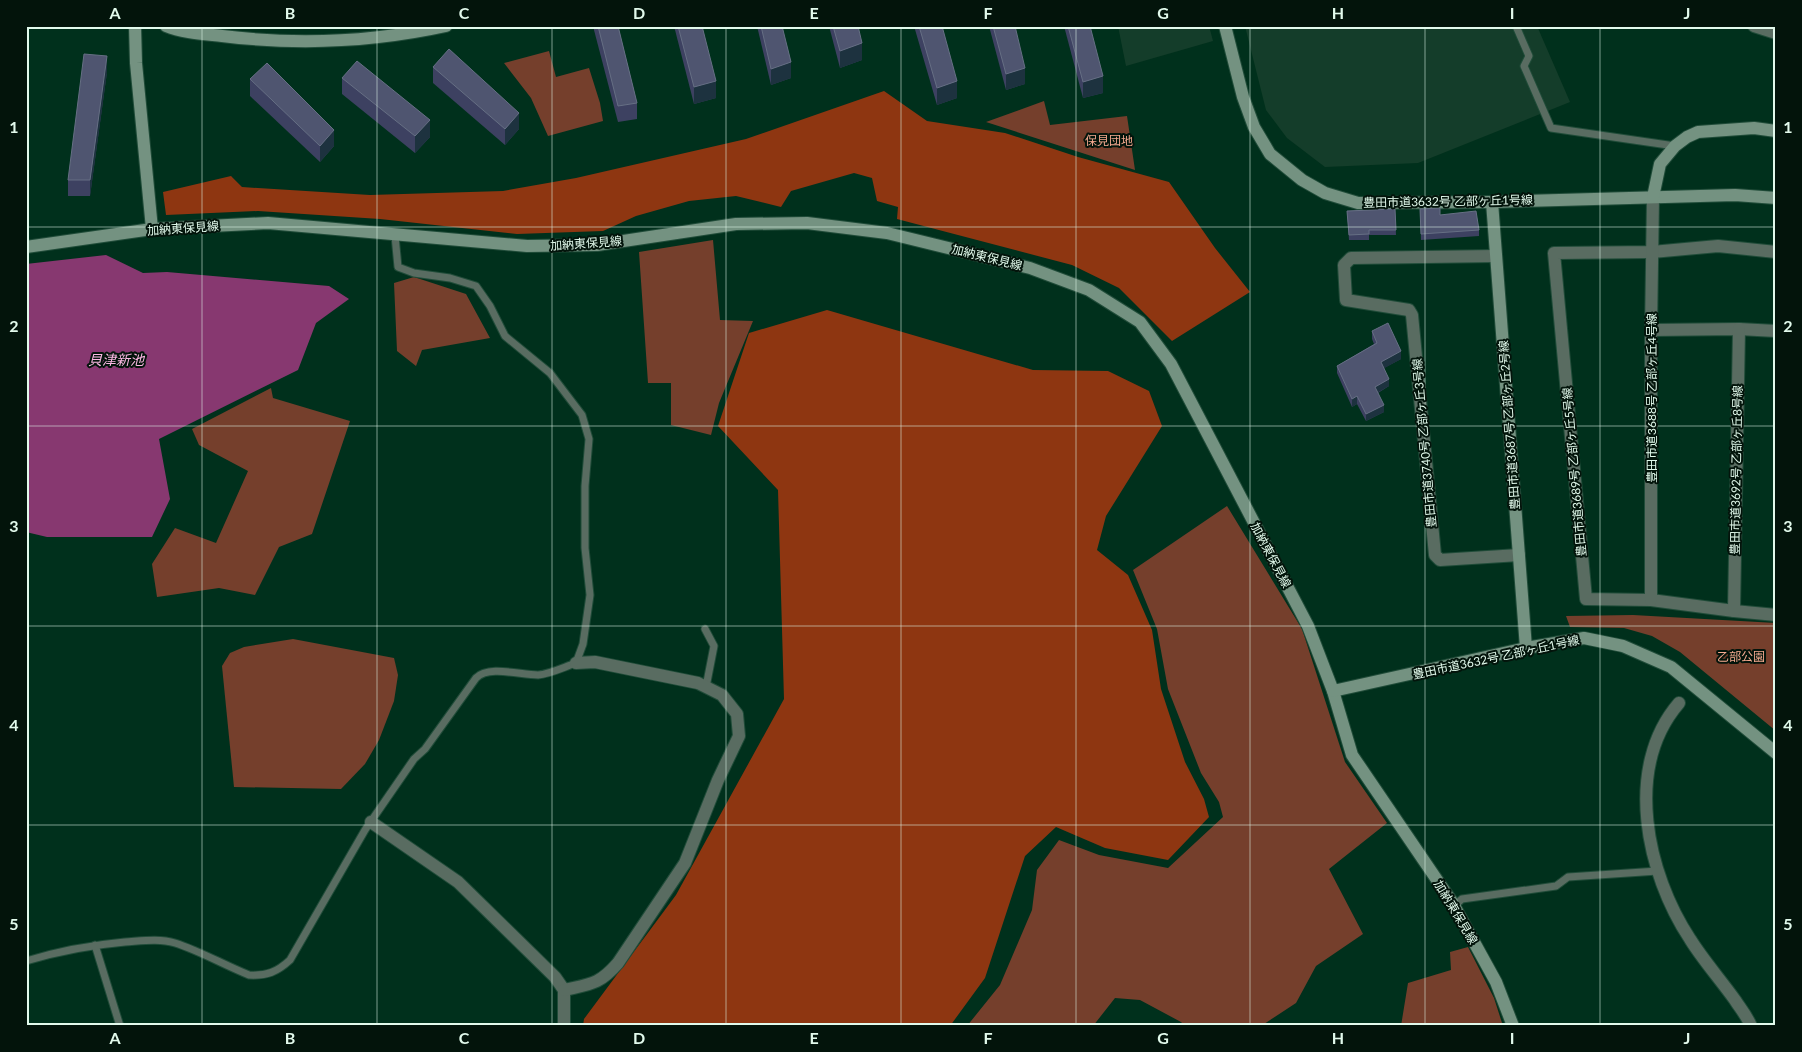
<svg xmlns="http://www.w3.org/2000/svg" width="1802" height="1052" viewBox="0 0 1802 1052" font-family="Lato,'Noto Sans JP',sans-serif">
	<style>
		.built { fill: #143d2a }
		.green { fill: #753f2c }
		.forest { fill: #8e3611 }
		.water { fill: #873870 }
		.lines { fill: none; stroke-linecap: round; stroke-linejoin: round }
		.lane-casing { stroke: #204c39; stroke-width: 9 }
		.street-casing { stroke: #204c39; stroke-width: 14 }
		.secondary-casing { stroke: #204c39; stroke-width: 14 }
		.lane { stroke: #596c61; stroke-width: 7 }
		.street { stroke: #596c61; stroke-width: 12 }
		.secondary { stroke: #749281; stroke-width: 12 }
		.wall { fill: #3d4161 }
		.shaded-wall { fill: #1d323f }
		.building { fill: #4f5570; stroke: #666f84 }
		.grid { fill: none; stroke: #e2faec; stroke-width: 1; stroke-opacity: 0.55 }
		.labels { text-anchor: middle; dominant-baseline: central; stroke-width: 4; stroke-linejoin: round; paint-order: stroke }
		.park-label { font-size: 12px; fill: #f5aa90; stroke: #03140b }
		.street-label { font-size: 12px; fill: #e2faec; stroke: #03140b }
		.water-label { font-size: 14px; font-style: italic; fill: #fbb8e3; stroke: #03140b }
		.neatline { fill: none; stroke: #e2faec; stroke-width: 2 }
		.grid-label { font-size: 16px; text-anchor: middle; font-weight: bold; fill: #e2faec }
	</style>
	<rect width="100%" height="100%" fill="#00301c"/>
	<g class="built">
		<path d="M1118,26h91l4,15 -87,25z"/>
		<path d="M1245,26h292l33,76 -152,61 -93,4 -38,-29 -21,-28z"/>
	</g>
	<g class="green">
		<path d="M549,51l7,26 33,-9 11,35 3,18 -55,15 -17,-38 -27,-35z"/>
		<path d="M1044,101l6,24 77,-9 8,54 -149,-48z"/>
		<path d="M713,240l7,80 33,1 -34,82 -8,32 -40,-10v-42h-23l-9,-131z"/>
		<path d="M414,277l52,17 24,44 -68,12 -6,16 -19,-15 -3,-68z"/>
		<path d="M271,388l2,10 77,23 -38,113 -33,13 -24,48 -36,-7 -62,9 -5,-33 23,-36 41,15 32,-72 -49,-26 -7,-16z"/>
		<path d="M1227,506l75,123 43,133 42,61 -58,46 34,65 -47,32 -20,37 -35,23h-76l-4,-4 -41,-22 -25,-2 -22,28h-126l33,-41 32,-75 5,-40 22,-30 40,15 69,13 55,-51 -4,-15 -18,-29 -33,-84 -11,-60 -24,-59z"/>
		<path d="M1633,615l143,8v108l-96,-79 -28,-16 -28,-8 -54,-1 -4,-11z"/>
		<path d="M293,639l101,19 4,17 -4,26 -15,39 -14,24 -24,25 -107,-2 -12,-121 8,-13 14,-6z"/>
		<path d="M1468,947l26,51 9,28h-102l7,-43 43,-13 -1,-18z"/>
	</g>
	<g class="forest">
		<path d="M884,91l43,30 78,12 73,24 91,25 46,66 35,44 -78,49 -53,-53 -47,-23 -175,-46 1,-12 -21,-6 -5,-23 -18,-5 -63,18 -10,16 -45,-11 -47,5 -53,15 -33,15 -86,3 -137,-15 -122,-8 -92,4 -3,-23 68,-16 11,11 128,8 133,-4 73,-13 170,-39z"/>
		<path d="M827,310l206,60 75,1 41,20 13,35 -56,90 -9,34 31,25 24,55 9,59 24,73 19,37 5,18 -41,43 -63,-12 -49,-21 -31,29 -40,122 -35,48h-367l1,-7 92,-124 108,-196 -6,-209 -60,-64 31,-93z"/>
	</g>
	<path class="water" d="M106,255l37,18 24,-1 162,14 20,13 -33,24 -18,47 -139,69 11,60 -18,38h-105l-21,-5v-268z"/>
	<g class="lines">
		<defs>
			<g id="lane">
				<path d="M1516,26l13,30 -5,10 27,62 124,18"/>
				<path d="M705,629l9,17 -8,41"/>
				<path d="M1454,906l8,-7 94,-13 12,-9 90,-6"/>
				<path d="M95,945l25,81"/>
				<path d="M26,961c33,-10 65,-16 99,-19 16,-1 34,-4 50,1 25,8 49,22 74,32 18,1 28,-3 41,-15l75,-130 49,-71 11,-10 51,-71c13,-13 44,-3 62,-3 12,-1 26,-8 38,-12l7,-19 7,-49 -5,-47v-62l4,-47 -7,-24 -32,-42 -45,-37 -15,-30 -14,-20 -26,-8 -36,-5 -16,-6 -3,-31"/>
			</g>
			<g id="street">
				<path d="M1754,26l22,7"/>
				<path d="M1776,252l-58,-6 -66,6 -98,1 32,346 65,1 83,11 42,4"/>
				<path d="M1496,256l-145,2 -7,7 2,35 63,10 3,5 23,240 5,5 79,-5"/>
				<path d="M1651,330l88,-1 37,2"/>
				<path d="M1651,600v-270l2,-133"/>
				<path d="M1734,611l5,-282"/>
				<path d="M1679,703c-56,65 -32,171 11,236 13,21 30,40 45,61 5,8 12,16 16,26"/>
				<path d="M371,822l87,60 97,95 9,13v36"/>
				<path d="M564,990c26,-6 35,-5 54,-27l67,-100 33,-83 21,-44 -2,-22 -15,-19 -24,-12 -103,-21 -19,1"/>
			</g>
			<g id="secondary">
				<path d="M135,26l1,37 16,166"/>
				<path d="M166,26c17,7 38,8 56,10 74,9 151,6 224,-10"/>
				<path d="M1225,26l18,71 11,30 16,27 32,26 23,13 33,10 134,-1 243,-7 41,3"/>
				<path d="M1653,197l7,-33 15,-18 12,-9 11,-5 56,-4 22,3"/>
				<path d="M1492,202l34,446"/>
				<path d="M26,247l126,-18 116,-6 259,23 70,-1 139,-21 71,-1 80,10 143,35 59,22 51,32 31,42 137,262 25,65 19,64 100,147 44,80 17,44"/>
				<path d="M1333,691l193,-43 58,-10 39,8 48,21 105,86"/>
			</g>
		</defs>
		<use href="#lane" class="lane-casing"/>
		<use href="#street" class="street-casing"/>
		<use href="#secondary" class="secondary-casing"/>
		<use href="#lane" class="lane"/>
		<use href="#street" class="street"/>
		<use href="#secondary" class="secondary"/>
	</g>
	<g class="wall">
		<path d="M594,26h24l19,77v16l-19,3 -24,-92z"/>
		<path d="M674,26h28l14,72 -22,6z"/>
		<path d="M757,26h25l9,52 -20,7z"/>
		<path d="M829,26h29l4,34 -22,8z"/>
		<path d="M914,26h28l15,72 -20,7z"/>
		<path d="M989,26h26l10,58 -19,6z"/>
		<path d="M1064,26h26l13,67 -20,5z"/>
		<path d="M433,67l86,62 -14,16 -72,-62z"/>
		<path d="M107,72l-17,124h-22v-16z"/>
		<path d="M342,78l88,59 -15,16 -73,-59z"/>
		<path d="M250,79l84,67 -14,16 -70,-66z"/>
		<path d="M1395,209l1,26h-27v5h-20l-2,-29z"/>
		<path d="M1420,209l20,6 39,15v6l-58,4z"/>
		<path d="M1372,331l29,28 -17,9 5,18 -11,7 6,19 -18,9 -9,-17 -5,3 -15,-34v-7l37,-22 -2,-5z"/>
	</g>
	<g class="shaded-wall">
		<path d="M862,43v17l-22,8v-17z"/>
		<path d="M107,56v16l-17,124v-16z"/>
		<path d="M791,62v16l-20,7v-16z"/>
		<path d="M1025,68v16l-19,6v-16z"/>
		<path d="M1103,76v17l-20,5v-16z"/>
		<path d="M716,81v17l-22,6v-17z"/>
		<path d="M957,81v17l-20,7v-17z"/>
		<path d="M519,113v16l-14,16v-16z"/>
		<path d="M430,120v17l-15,16v-17z"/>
		<path d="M334,130v16l-14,16v-16z"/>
		<path d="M1401,351v8l-20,11v-8z"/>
		<path d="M1389,379v7l-14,8v-7z"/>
		<path d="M1357,396v8l-5,3v-8z"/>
		<path d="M1384,405v7l-18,9v-7z"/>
	</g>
	<g class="building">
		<path d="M598,26h20l19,77 -19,3z"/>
		<path d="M678,26h24l14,55 -22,6z"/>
		<path d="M761,26h21l9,36 -20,7z"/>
		<path d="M833,26h25l4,17 -22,8z"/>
		<path d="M919,26h23l15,55 -20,7z"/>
		<path d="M993,26h22l10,42 -19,6z"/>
		<path d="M1068,26h22l13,50 -20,6z"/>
		<path d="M449,49l70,64 -14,16 -72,-62z"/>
		<path d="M84,54l23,2 -17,124h-22z"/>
		<path d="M357,61l73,59 -15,16 -73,-58z"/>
		<path d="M267,63l67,67 -14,16 -70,-67z"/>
		<path d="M1440,208v7l36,-4 3,19 -58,4 -1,-25z"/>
		<path d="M1395,209l1,21h-27v4l-20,1 -2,-24z"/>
		<path d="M1388,323l13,28 -20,11 8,17 -14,8 9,18 -18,9 -9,-18 -5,3 -15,-33 40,-23 -5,-12z"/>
	</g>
	<path class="grid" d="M202,26v1000M377,26v1000M552,26v1000M726,26v1000M901,26v1000M1076,26v1000M1250,26v1000M1425,26v1000M1600,26v1000M26,227h1750M26,426h1750M26,626h1750M26,825h1750"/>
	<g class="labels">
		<g class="park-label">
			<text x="1109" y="140">保見団地</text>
			<text x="1741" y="656">乙部公園</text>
		</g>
		<g class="street-label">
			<text transform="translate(1448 201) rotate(-1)">豊田市道3632号 乙部ヶ丘1号線</text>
			<text transform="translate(183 228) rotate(-4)">加納東保見線</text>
			<text transform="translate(586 243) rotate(-4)">加納東保見線</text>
			<text transform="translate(987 257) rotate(14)">加納東保見線</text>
			<text transform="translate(1651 398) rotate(-90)">豊田市道3688号 乙部ヶ丘4号線</text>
			<text transform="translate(1509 425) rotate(-94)">豊田市道3687号 乙部ヶ丘2号線</text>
			<text transform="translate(1424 443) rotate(-95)">豊田市道3740号 乙部ヶ丘3号線</text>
			<text transform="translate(1736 470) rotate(-89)">豊田市道3692号 乙部ヶ丘8号線</text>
			<text transform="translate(1574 472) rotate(-95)">豊田市道3689号 乙部ヶ丘5号線</text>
			<text transform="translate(1271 555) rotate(62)">加納東保見線</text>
			<text transform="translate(1496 657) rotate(-12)">豊田市道3632号 乙部ヶ丘1号線</text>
			<text transform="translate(1456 912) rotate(59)">加納東保見線</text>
		</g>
		<g class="water-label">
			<text x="116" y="359">貝津新池</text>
		</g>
	</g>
	<rect width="1802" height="1052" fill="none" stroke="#03140b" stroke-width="55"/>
	<rect x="28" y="28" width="1746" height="996" class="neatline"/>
	<g class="grid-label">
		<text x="115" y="19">A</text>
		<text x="290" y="19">B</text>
		<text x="464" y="19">C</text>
		<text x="639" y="19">D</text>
		<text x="814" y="19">E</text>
		<text x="988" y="19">F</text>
		<text x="1163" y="19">G</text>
		<text x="1338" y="19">H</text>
		<text x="1512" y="19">I</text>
		<text x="1687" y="19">J</text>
		<text x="14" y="133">1</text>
		<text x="1788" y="133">1</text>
		<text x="14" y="332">2</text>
		<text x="1788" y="332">2</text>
		<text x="14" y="532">3</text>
		<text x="1788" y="532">3</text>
		<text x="14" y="731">4</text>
		<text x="1788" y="731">4</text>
		<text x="14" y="930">5</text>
		<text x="1788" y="930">5</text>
		<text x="115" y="1044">A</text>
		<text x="290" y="1044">B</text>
		<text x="464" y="1044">C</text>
		<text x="639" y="1044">D</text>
		<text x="814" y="1044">E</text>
		<text x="988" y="1044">F</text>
		<text x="1163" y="1044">G</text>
		<text x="1338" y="1044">H</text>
		<text x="1512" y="1044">I</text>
		<text x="1687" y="1044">J</text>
	</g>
</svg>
